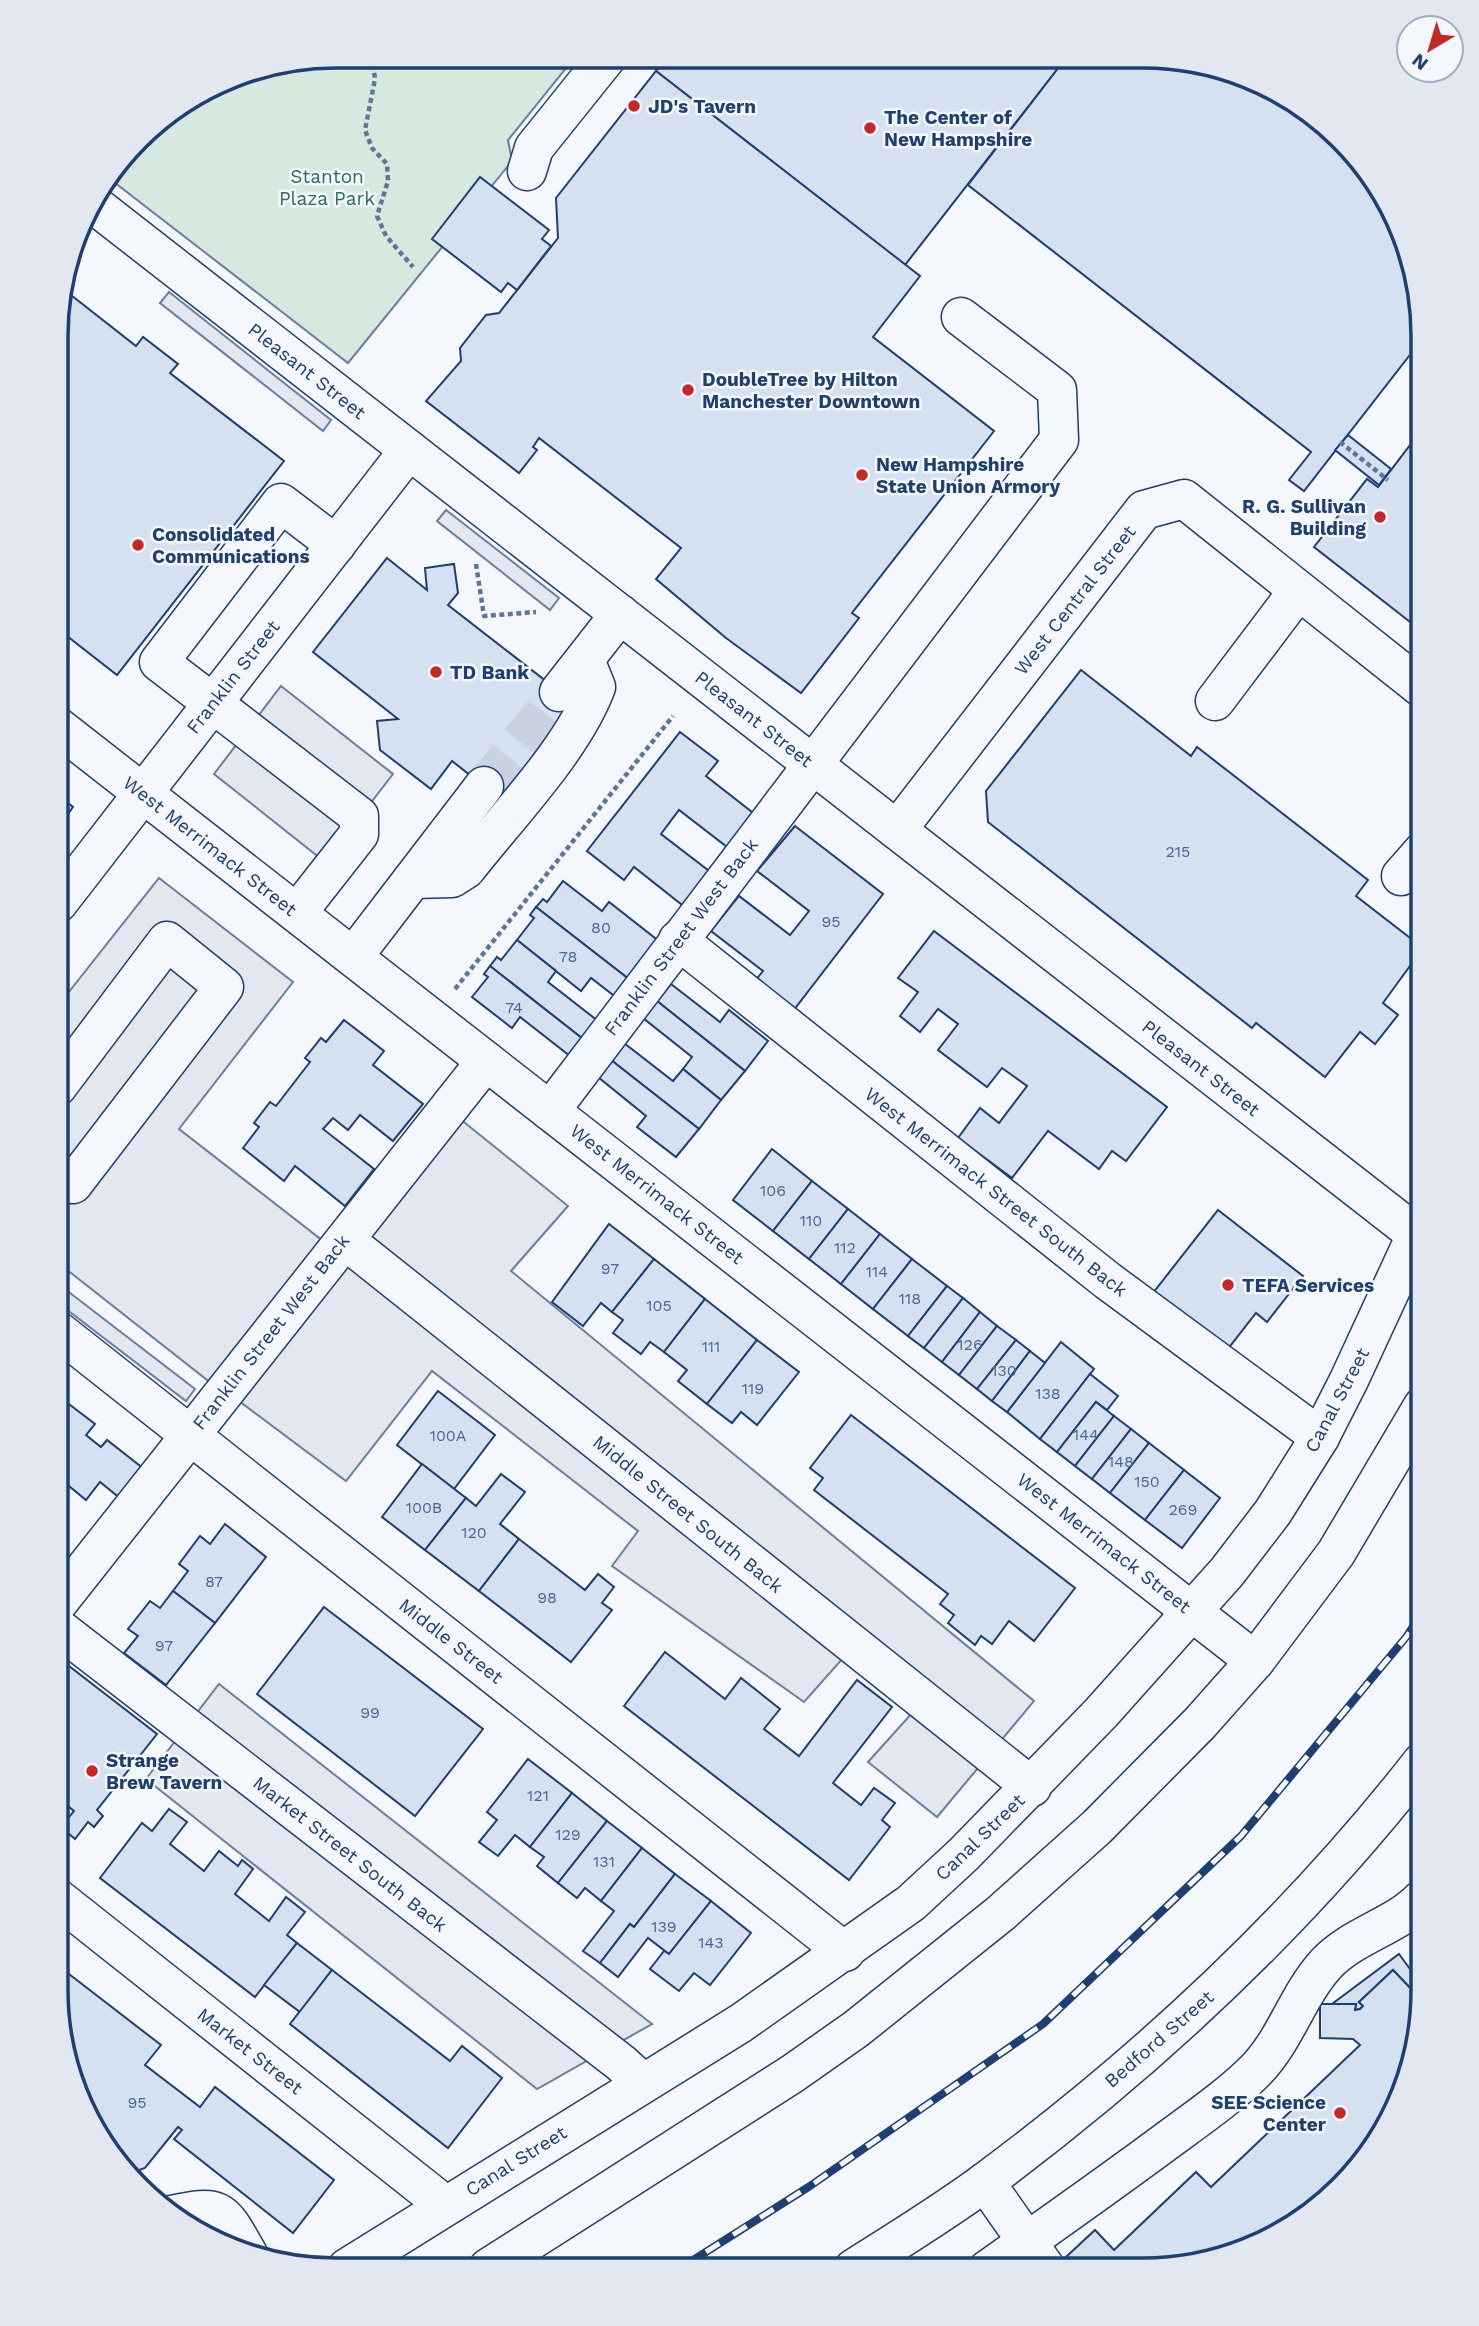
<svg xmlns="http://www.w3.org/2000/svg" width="1479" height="2326" viewBox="0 0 1479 2326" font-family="'Work Sans',sans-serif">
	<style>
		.green { fill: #d7e8df; stroke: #687fa3; stroke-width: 2 }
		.parking { fill: #e3e8f0; stroke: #687fa3; stroke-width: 2 }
		.building { fill: #d5e0f0; stroke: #1d3f73; stroke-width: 2 }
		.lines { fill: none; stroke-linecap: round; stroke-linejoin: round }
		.minor-tunnel { stroke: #c9d2e0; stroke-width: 38; stroke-dasharray: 38 19; stroke-linecap: butt }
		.minor-casing { stroke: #1d3f73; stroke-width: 41 }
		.path { stroke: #5e769c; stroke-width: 4.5; stroke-dasharray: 5 3.5; stroke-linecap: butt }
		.minor { stroke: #f4f7fb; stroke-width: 38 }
		.rail-casing { stroke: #1d3f73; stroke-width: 8 }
		.rail { stroke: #f4f7fb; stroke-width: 5; stroke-dasharray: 16; stroke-linecap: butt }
		.wall { stroke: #1d3f73; stroke-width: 3.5 }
		.poi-dot { fill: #c62828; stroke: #f4f7fb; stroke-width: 2.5 }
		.labels { text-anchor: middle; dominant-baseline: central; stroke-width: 5; stroke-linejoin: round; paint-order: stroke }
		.number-label { font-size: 16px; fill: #4b6792 }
		.poi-label { font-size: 19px; font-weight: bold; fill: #1d3f73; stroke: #f4f7fb; text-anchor: start }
		.park-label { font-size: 19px; fill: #2c6c60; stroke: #f4f7fb }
		.street-label { font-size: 19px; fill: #1d3f73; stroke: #f4f7fb }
		.rim { fill: none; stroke: #1d3f73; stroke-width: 3.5 }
	</style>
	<rect width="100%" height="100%" fill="#f4f7fb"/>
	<path class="green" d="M337,56l238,1 -67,83 4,21 -164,202 -238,-184 41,-53 79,-49z"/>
	<g class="parking">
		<path d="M169,292l162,128 -8,11 -163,-128z"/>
		<path d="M446,510l113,88 -9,12 -113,-89z"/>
		<path d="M281,686l112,88 -68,88 -111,-88z"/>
		<path d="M159,878l134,104 -114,147 144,112 -112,142 -154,-121v-255z"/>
		<path d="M459,1118l109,88 -57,65 523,430 -97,116 -69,-55 46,-51 -71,-53 -39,44 -192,-136 26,-35 -206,-160 -86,110 -111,-83z"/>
		<path d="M57,1283l138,106 -9,12 -129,-99z"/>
		<path d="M219,1684l433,340 -115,65 -391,-310z"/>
	</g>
	<g class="building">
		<path d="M667,57l399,1 -161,207 -249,-194z"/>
		<path d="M1066,58h113l71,20 63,36 52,52 36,63 22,109 -119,153 -15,-11 22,-28 -343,-267z"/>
		<path d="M656,71l264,205 -47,61 121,94 -142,182 7,5 -58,75 -75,-55 -70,-59 25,-31 -142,-110 -6,9 4,3 -18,23 -93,-72 35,-40 -1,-13 26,-33 13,-2 59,-75 -2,-40z"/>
		<path d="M480,177l69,53 -7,9 9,7 -34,44 -9,-7 -7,9 -69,-53z"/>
		<path d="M62,288l74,58 7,-9 35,27 -8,9 114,88 -167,214 -59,-46v-328z"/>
		<path d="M1348,435l43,34 -12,16 -44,-35z"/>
		<path d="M1417,436l6,5v191l-109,-85 53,-68 11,8z"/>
		<path d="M387,558l40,32 -2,-22 29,-4 4,29 -10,12 130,101 -75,95 -51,-40 -21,28 -51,-39 -3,-29 21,-2 -85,-67z"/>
		<path d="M1081,670l110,86 6,-9 171,133 -12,16 67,52 -40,55 15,12 -23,29 -15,-12 -35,45 -69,-54 -4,5 -264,-206 -2,-31z"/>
		<path d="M680,732l38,29 -12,15 51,40 -26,34 -52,-40 -18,24 52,40 -27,34 -52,-41 -10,13 -37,-29z"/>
		<path d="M58,795l15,12 -15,21z"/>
		<path d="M795,826l88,68 -90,117 -38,-30 8,-10 -52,-40 28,-35 51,39 19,-24 -52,-40z"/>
		<path d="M563,881l39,30 7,-9 51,40 -30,38 -94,-73 7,-8 4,3z"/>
		<path d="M536,907l94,73 -13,18 -26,-20 -10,13 -64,-51 17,-22 -4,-3z"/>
		<path d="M934,931l233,176 -41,54 -14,-10 -13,18 -51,-38 -36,47 -54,-40 22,-30 19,15 28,-37 -25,-18 -15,19 -49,-37 20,-26 -20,-15 -18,23 -20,-16 18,-24 -20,-14z"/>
		<path d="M517,940l39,31 -8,11 50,39 -15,18 -93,-73 7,-9 4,3z"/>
		<path d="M490,966l93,73 -13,17 -50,-39 -8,11 -40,-31 16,-20 -4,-3z"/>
		<path d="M671,984l49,38 9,-12 39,31 -23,30 -88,-70z"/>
		<path d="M657,1001l88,70 -24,29 -38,-31 9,-12 -49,-39z"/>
		<path d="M344,1020l40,31 -11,14 50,39 -30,37 -33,-26 -12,15 -15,-12 -10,11 51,40 -29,37 -50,-40 -11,15 -41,-33 16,-21 -5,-4 16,-21 6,4 34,-44 -5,-4 16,-20 5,4z"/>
		<path d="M624,1043l49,38 10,-12 38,31 -22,29 -88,-69z"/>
		<path d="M611,1060l88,69 -23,28 -39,-30 9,-11 -48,-39z"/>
		<path d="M772,1149l40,32 -39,50 -40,-31z"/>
		<path d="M812,1181l36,28 -39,50 -36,-28z"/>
		<path d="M848,1209l32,25 -39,50 -32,-25z"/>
		<path d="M1218,1210l85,66 -36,46 -11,-9 -29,37 -74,-57z"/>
		<path d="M609,1224l45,35 -42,53 -11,-9 -18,23 -31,-24z"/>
		<path d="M880,1234l32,25 -39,50 -32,-25z"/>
		<path d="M654,1259l51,40 -41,53 -14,-10 -9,12 -28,-21 10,-13 -11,-8z"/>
		<path d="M912,1259l35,27 -39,50 -35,-27z"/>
		<path d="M947,1286l16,12 -39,50 -16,-12z"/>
		<path d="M963,1298l17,14 -38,50 -18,-14z"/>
		<path d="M705,1299l52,41 -50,64 -29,-23 9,-11 -23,-18z"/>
		<path d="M980,1312l17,14 -38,49 -17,-13z"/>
		<path d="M997,1326l19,14 -39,49 -18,-14z"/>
		<path d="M757,1340l42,32 -42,53 -16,-13 -9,11 -25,-19z"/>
		<path d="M1016,1340l14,11 -38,50 -15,-12z"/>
		<path d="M1061,1342l33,27 -54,70 -33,-27z"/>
		<path d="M1030,1351l15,12 -38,49 -15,-11z"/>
		<path d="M1090,1374l28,22 -11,14 -11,-8 -39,50 -17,-13z"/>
		<path d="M438,1391l57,44 -41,54 -57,-44z"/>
		<path d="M57,1395l38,29 -9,11 15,12 6,-7 37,29 -23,30 -21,-17 -14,18 -22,-18 -7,9z"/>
		<path d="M1096,1402l18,14 -39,50 -18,-14z"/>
		<path d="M851,1415l224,173 -41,53 -25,-20 -17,23 -11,-8 -6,9 -27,-22 6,-8 -14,-11 8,-10 -134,-104 9,-12 -13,-10z"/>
		<path d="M1114,1416l17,13 -39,50 -17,-13z"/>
		<path d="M1131,1429l18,14 -39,50 -18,-14z"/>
		<path d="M1149,1443l35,27 -39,50 -35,-27z"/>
		<path d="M422,1464l44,34 -41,52 -43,-33z"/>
		<path d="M1184,1470l36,28 -38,50 -37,-28z"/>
		<path d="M501,1474l24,18 -25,32 19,15 -40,52 -54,-41 41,-52 10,8z"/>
		<path d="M225,1524l41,33 -51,66 -42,-32 15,-20 -9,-7 21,-28 10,8z"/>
		<path d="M519,1539l66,51 13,-16 16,13 -12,16 10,7 -41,52 -92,-71z"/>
		<path d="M173,1591l42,32 -49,62 -42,-32 14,-17 -10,-7 22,-28 10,7z"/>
		<path d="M324,1607l159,122 -68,87 -158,-122z"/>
		<path d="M665,1652l60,47 16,-21 39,31 -16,20 35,27 58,-76 35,27 -59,76 28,22 13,-17 21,15 -13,17 8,7 -41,53 -225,-174z"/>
		<path d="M56,1656l101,78 -60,76 6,6 -9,11 -6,-5 -13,17 -14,-12 13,-16 -5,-4 -13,17z"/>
		<path d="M528,1759l44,34 -42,54 -15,-12 -17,21 -19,-14 18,-22 -10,-8z"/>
		<path d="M572,1793l35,28 -49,62 -21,-17 7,-9 -14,-10z"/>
		<path d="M169,1809l18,13 -17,22 34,27 15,-20 19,15 4,-6 11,9 -18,25 34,27 17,-24 19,15 -18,23 10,8 -42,54 -155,-119 42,-55 10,8z"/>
		<path d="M607,1821l35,27 -41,53 -16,-13 -8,10 -19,-15z"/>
		<path d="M642,1848l33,26 -41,53 -4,-3 -30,39 -17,-12 31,-40 -13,-10z"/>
		<path d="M675,1874l36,27 -42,53 -21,-16 -30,39 -18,-14 30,-39 4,3z"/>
		<path d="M711,1901l40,32 -41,52 -16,-12 -15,18 -29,-22 14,-18 5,3z"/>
		<path d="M297,1943l35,27 -32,42 -36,-27z"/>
		<path d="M1399,1954l22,30 -8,7 -20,-21 -34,32 4,4 -3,3 -5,1 1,-6h-24z"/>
		<path d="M56,1964l105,81 -16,20 55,42 15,-20 119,93 -41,53 -119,-94 8,-9 -4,-3 -33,41 -17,6 -14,-14 -36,-63 -22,-108z"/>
		<path d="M332,1970l118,91 12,-15 40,32 -54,70 -158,-124z"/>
		<path d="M1393,1970l20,21 9,-9v26l-14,72 -33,66 -62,66 -63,36 -107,22h-69l-8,-13 29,-27 19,20 82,-78 15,15 149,-142 -7,-6 -33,-1v-34h36l-1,6 5,-1 3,-3 -4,-4z"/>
	</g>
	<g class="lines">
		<path class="minor-tunnel" d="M484,786l75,-94"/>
		<defs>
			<g id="minor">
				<path d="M527,171l7,-23 73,-91"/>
				<path d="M92,203l1325,1032"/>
				<path d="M559,692l61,-78"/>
				<path d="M1215,701l83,-110"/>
				<path d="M58,727l1197,934"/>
				<path d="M897,830l247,-320 40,-11 239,190"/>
				<path d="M1401,876l22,-25"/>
				<path d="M413,879l39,-1 14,-9c42,-54 106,-119 130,-182l-11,-27"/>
				<path d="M58,903l351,-453"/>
				<path d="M297,913l62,-79v-18l-200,-154 122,-159 55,42"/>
				<path d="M678,940l430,341 212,156"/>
				<path d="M353,957l131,-171"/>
				<path d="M550,1111l509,-671 -2,-50 -96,-73"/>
				<path d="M57,1171l16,13 151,-197 -57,-46 -110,146"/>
				<path d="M345,1240l687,547"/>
				<path d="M57,1330l788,622"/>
				<path d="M57,1604l429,-543"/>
				<path d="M57,1627l564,436 22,20"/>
				<path d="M56,1897l389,308"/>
				<path d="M985,2182l62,88"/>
				<path d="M171,2215c52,-11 51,-6 77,39"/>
				<path d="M347,2268l394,-245 170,-120 53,-49 137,-141 126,-141 46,-60 47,-75 29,-57 74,-160"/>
				<path d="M488,2268l304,-194 64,-45 145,-116 96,-86 103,-104 55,-62 81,-108 87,-147"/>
				<path d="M853,2269c44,-28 90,-56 132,-87 163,-121 312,-260 437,-420"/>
				<path d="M987,2270c59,-42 119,-84 177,-127 31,-23 65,-46 92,-73 30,-31 41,-74 70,-106 27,-29 69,-37 96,-65"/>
			</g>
		</defs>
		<use href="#minor" class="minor-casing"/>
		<g class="path">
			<path d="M372,56l3,23 -10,51 7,18 15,16 1,17 -11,35 9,20 27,31"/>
			<path d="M1340,442l48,38"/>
			<path d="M476,564l8,52 52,-4"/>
			<path d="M455,989l218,-273"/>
		</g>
		<use href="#minor" class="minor"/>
		<defs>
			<path id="rail" d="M679,2269l131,-83 233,-162 198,-188 166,-200 16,-25"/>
		</defs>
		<use href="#rail" class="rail-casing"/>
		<use href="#rail" class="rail"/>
		<path class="wall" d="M639,62l3,-5"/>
	</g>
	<g class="poi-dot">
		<circle cx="634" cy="106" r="7"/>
		<circle cx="870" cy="128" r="7"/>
		<circle cx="688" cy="390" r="7"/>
		<circle cx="862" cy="475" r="7"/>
		<circle cx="1380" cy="517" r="7"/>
		<circle cx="138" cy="545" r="7"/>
		<circle cx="436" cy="672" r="7"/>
		<circle cx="1228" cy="1285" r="7"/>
		<circle cx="92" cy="1771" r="7"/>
		<circle cx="1340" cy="2113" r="7"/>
	</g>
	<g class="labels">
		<g class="number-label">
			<text x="1178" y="851">215</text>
			<text x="831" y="921">95</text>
			<text x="601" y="927">80</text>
			<text x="568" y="956">78</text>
			<text x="514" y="1007">74</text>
			<text x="773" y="1190">106</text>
			<text x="811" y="1220">110</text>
			<text x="845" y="1247">112</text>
			<text x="610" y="1268">97</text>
			<text x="877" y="1271">114</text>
			<text x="910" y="1298">118</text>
			<text x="659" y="1305">105</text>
			<text x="970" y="1344">126</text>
			<text x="711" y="1346">111</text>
			<text x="1004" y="1370">130</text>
			<text x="753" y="1388">119</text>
			<text x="1048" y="1393">138</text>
			<text x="1086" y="1434">144</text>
			<text x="448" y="1435">100A</text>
			<text x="1121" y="1461">148</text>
			<text x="1147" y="1481">150</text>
			<text x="424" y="1507">100B</text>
			<text x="1183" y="1509">269</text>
			<text x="474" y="1532">120</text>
			<text x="214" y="1581">87</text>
			<text x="547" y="1597">98</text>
			<text x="164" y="1645">97</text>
			<text x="370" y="1712">99</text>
			<text x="538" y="1795">121</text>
			<text x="568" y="1834">129</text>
			<text x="604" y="1861">131</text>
			<text x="664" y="1926">139</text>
			<text x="711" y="1942">143</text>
			<text x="137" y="2102">95</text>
		</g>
		<g class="poi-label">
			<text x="648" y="106">JD's Tavern</text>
			<text x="884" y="117">The Center of<tspan x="884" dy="22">New Hampshire</tspan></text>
			<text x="702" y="379">DoubleTree by Hilton<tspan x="702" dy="22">Manchester Downtown</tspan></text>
			<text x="876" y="464">New Hampshire<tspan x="876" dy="22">State Union Armory</tspan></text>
			<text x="1366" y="506" text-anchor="end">R. G. Sullivan<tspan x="1366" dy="22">Building</tspan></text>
			<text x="152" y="534">Consolidated<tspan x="152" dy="22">Communications</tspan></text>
			<text x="450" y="672">TD Bank</text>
			<text x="1242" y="1285">TEFA Services</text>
			<text x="106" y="1760">Strange<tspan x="106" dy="22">Brew Tavern</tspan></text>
			<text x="1326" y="2102" text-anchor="end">SEE Science<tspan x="1326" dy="22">Center</tspan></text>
		</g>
		<g class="park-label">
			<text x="327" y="176">Stanton<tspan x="327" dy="22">Plaza Park</tspan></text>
		</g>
		<g class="street-label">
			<text transform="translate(307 371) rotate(38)">Pleasant Street</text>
			<text transform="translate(1075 600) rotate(-52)">West Central Street</text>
			<text transform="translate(233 677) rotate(-52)">Franklin Street</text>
			<text transform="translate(754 719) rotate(38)">Pleasant Street</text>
			<text transform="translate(210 846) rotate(38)">West Merrimack Street</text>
			<text transform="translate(681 937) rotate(-53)">Franklin Street West Back</text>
			<text transform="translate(1201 1068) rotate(38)">Pleasant Street</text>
			<text transform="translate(996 1192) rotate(38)">West Merrimack Street South Back</text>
			<text transform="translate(657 1194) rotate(38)">West Merrimack Street</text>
			<text transform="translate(271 1332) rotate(-52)">Franklin Street West Back</text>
			<text transform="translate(1337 1400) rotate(-62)">Canal Street</text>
			<text transform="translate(688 1514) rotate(39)">Middle Street South Back</text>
			<text transform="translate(1104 1543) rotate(38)">West Merrimack Street</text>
			<text transform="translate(451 1641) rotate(38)">Middle Street</text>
			<text transform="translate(980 1837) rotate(-44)">Canal Street</text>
			<text transform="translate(350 1854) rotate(38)">Market Street South Back</text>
			<text transform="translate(1159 2039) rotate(-41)">Bedford Street</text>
			<text transform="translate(250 2051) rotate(38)">Market Street</text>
			<text transform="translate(516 2161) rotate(-32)">Canal Street</text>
		</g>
	</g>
	<path d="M0 0H1479V2326H0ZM336 68H1143A268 268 0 0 1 1411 336V1990A268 268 0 0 1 1143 2258H336A268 268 0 0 1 68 1990V336A268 268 0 0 1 336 68Z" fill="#e3e8f0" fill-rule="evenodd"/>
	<path class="rim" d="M336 68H1143A268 268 0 0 1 1411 336V1990A268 268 0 0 1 1143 2258H336A268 268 0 0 1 68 1990V336A268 268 0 0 1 336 68Z"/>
	<g transform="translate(1430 49) rotate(218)"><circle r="33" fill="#f4f7fb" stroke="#9eadc5" stroke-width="2"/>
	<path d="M0-5L12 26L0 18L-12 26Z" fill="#c62828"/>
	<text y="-10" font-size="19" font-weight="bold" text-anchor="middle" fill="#1d3f73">N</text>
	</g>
</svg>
